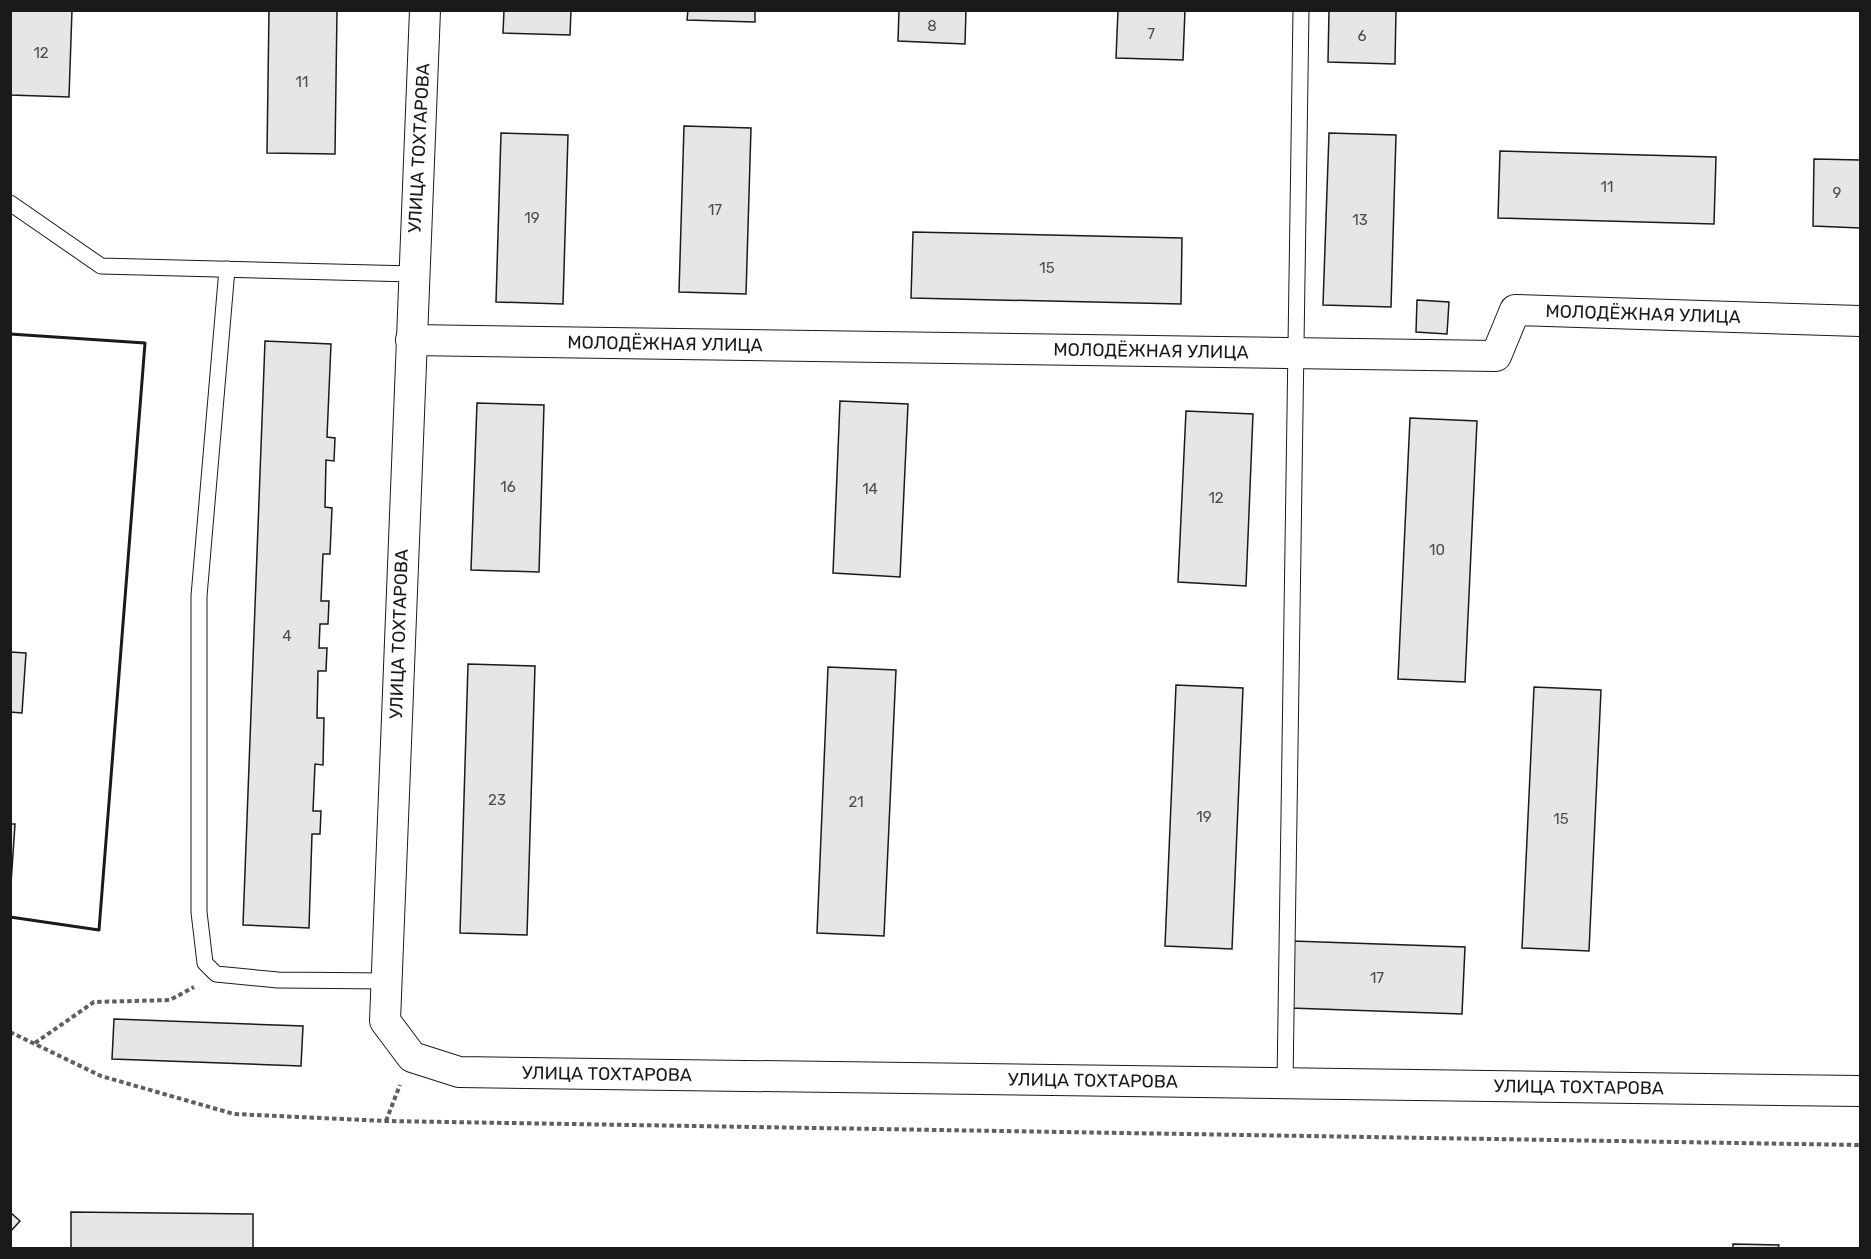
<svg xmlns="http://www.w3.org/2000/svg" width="1871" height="1259" viewBox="0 0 1871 1259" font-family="Rubik,sans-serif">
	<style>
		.building { fill: #e6e6e6; stroke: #1a1a1a; stroke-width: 1.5 }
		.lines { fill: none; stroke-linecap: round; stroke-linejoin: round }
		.service-casing { stroke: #1a1a1a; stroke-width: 17 }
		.minor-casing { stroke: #1a1a1a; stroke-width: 32 }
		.path { stroke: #5f5f5f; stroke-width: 4; stroke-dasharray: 4.5 3; stroke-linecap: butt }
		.service { stroke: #fff; stroke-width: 15 }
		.minor { stroke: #fff; stroke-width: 30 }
		.wall { stroke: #1a1a1a; stroke-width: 3 }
		.labels { text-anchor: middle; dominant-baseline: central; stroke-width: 4.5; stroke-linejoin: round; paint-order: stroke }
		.number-label { font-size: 15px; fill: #4d4d4d }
		.street-label { font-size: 18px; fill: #1a1a1a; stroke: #fff }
	</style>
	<rect width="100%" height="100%" fill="#fff"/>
	<g class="building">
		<path d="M10,10h62l-3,87 -59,-2z"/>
		<path d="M269,10h68l-2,144 -68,-1z"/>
		<path d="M504,10h67l-1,25 -67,-2z"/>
		<path d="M688,10h67v12l-68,-2z"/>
		<path d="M899,10h67l-1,34 -67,-3z"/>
		<path d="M1118,10h67l-2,50 -67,-2z"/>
		<path d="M1329,10h67l-1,54 -67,-2z"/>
		<path d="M684,126l67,2 -5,166 -67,-2z"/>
		<path d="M501,133l67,2 -5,169 -67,-2z"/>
		<path d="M1329,133l67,2 -5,172 -68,-2z"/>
		<path d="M1500,151l216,6 -2,67 -216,-6z"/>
		<path d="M1814,159l46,1v68l-47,-2z"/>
		<path d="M913,232l269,6 -1,66 -270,-6z"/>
		<path d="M1417,300l32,2 -2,32 -31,-2z"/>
		<path d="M265,341l66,3 -4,93 8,1 -1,23 -8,-1 -1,47 7,1 -2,46h-7l-2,47h8l-1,23h-8l-1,24h8l-1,23h-8l-1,47h7l-1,47 -8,-1 -2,47h8l-1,23h-8l-3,94 -66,-3z"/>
		<path d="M840,401l68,3 -8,173 -67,-4z"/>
		<path d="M477,403l67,2 -5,167 -68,-2z"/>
		<path d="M1186,411l67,3 -7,172 -68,-4z"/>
		<path d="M1410,418l67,3 -12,261 -67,-3z"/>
		<path d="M10,652l16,1 -4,60 -12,-1z"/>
		<path d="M468,664l67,2 -8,269 -67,-2z"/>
		<path d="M828,667l68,3 -12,266 -67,-3z"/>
		<path d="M1176,685l67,3 -11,261 -67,-3z"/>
		<path d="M1534,687l67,3 -12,261 -67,-3z"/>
		<path d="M10,824h5l-4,60h-1z"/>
		<path d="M1292,941l173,6 -3,67 -172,-6z"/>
		<path d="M114,1019l189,7 -2,40 -189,-7z"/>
		<path d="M10,1212l10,9 -10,11z"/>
		<path d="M71,1212l182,2v34h-182z"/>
		<path d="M1733,1244l46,1 -1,3h-45z"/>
	</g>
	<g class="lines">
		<defs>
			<g id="service">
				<path d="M10,203l91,63 312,8"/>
				<path d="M227,269l-28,327v316l6,51 11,11 62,6 108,1"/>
				<path d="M1285,1083l16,-1073"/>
			</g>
			<g id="minor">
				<path id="s1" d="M425,10l-40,1011 27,36 47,15 1401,19"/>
				<path id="s2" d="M411,340l1085,16 19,-46 345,11"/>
			</g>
		</defs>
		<use href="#service" class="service-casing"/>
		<use href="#minor" class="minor-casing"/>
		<g class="path">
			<path d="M10,1032l91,44 133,38 152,7 1474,24"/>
			<path d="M35,1043l59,-41 76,-2 24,-13"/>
			<path d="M386,1121l14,-36"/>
		</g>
		<use href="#service" class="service"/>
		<use href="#minor" class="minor"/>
		<path class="wall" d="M10,334l135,9 -46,587 -89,-13"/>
	</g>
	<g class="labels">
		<g class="number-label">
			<text x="932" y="26">8</text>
			<text x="1151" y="34">7</text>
			<text x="1362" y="36">6</text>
			<text x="41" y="53">12</text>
			<text x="302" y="82">11</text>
			<text x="1607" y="187">11</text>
			<text x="1837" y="193">9</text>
			<text x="715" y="210">17</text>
			<text x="532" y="218">19</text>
			<text x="1360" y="220">13</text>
			<text x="1047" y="268">15</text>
			<text x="508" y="487">16</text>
			<text x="870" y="489">14</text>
			<text x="1216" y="498">12</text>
			<text x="1437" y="550">10</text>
			<text x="287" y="636">4</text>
			<text x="497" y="800">23</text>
			<text x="856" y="802">21</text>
			<text x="1204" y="817">19</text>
			<text x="1561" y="819">15</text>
			<text x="1377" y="978">17</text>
		</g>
		<g class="street-label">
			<text transform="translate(419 148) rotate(-87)">УЛИЦА ТОХТАРОВА</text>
			<text stroke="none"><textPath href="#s2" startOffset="1263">МОЛОДЁЖНАЯ УЛИЦА</textPath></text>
			<text stroke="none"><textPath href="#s2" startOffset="254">МОЛОДЁЖНАЯ УЛИЦА</textPath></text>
			<text stroke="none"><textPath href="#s2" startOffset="740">МОЛОДЁЖНАЯ УЛИЦА</textPath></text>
			<text transform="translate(399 634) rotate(-88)">УЛИЦА ТОХТАРОВА</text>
			<text stroke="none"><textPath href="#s1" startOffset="1254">УЛИЦА ТОХТАРОВА</textPath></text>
			<text stroke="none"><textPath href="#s1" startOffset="1740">УЛИЦА ТОХТАРОВА</textPath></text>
			<text stroke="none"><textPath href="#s1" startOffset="2226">УЛИЦА ТОХТАРОВА</textPath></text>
		</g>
	</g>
	<rect width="1871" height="1259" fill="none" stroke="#1a1a1a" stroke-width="24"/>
</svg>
